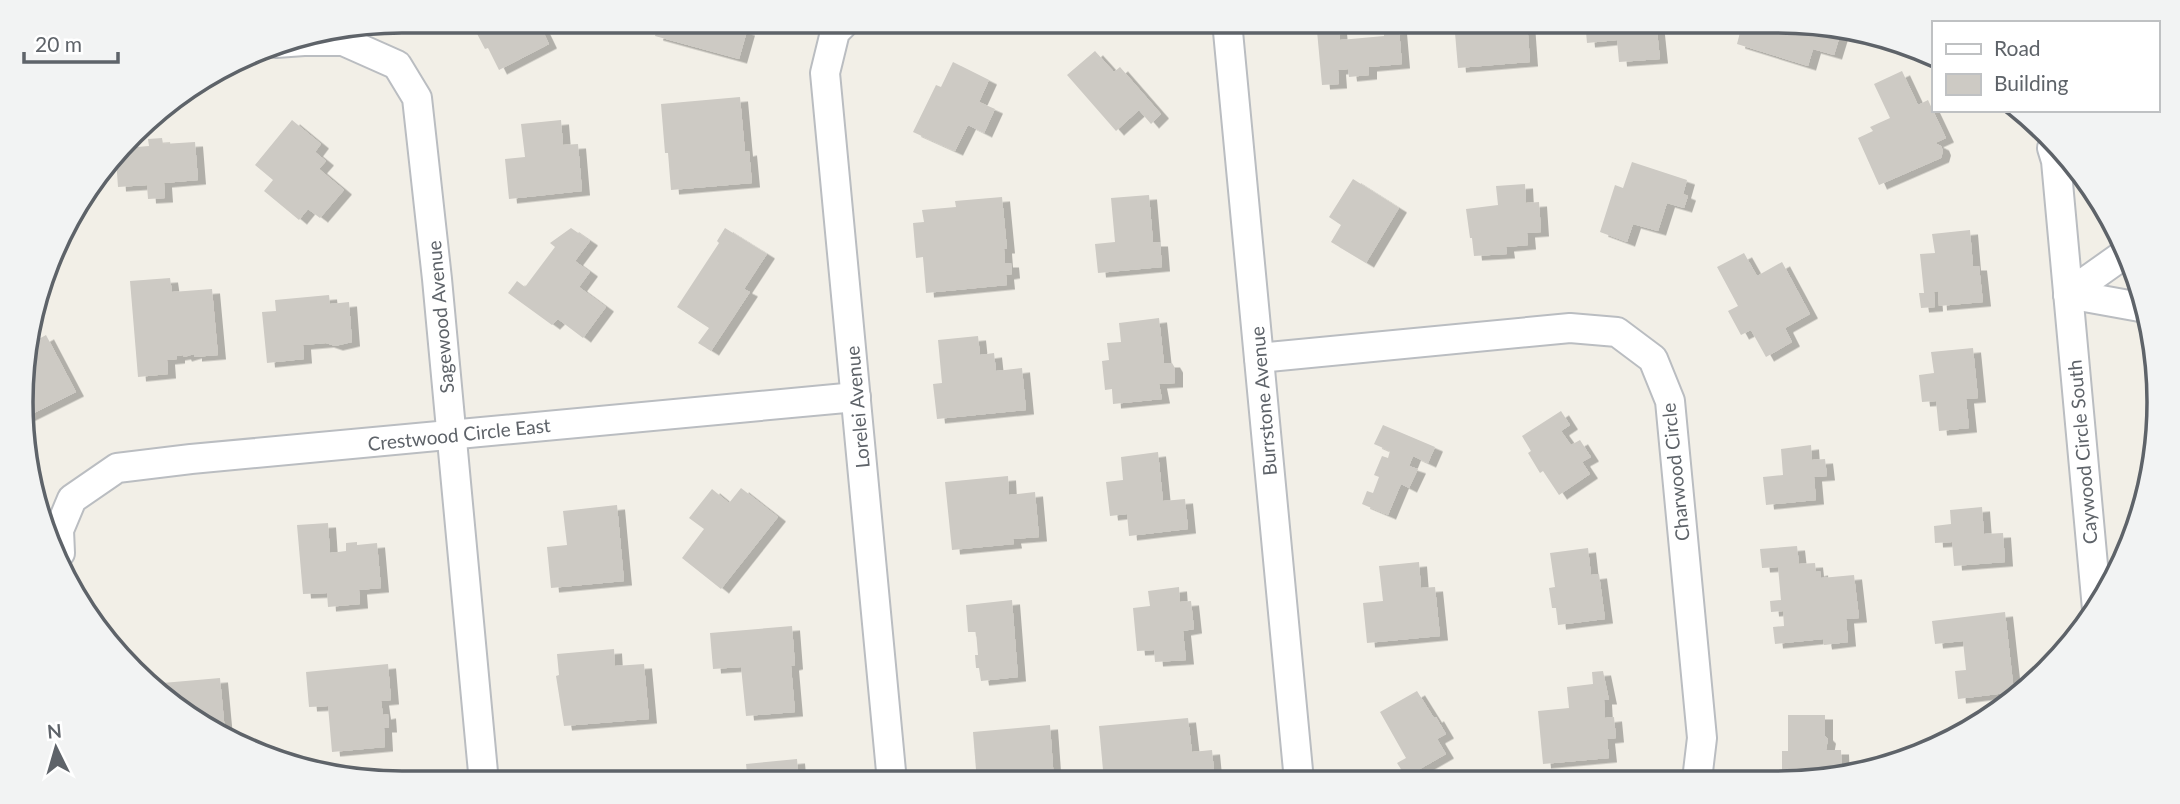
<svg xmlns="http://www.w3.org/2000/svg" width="2180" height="804" viewBox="0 0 2180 804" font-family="Lato,sans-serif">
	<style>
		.building { fill: #cdcac4; filter: url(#shadow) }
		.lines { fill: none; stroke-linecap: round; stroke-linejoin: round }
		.minor-casing { stroke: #babdc1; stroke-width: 32 }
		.minor { stroke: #fff; stroke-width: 28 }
		.labels { text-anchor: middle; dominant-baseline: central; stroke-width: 6; stroke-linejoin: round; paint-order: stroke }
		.street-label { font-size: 19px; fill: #5e6369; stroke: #fff }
		.rim { fill: none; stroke: #5e6369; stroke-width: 3.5 }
	</style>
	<defs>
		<filter id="shadow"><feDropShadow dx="8" dy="4.5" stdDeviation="0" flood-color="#0004"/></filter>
	</defs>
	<rect width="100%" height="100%" fill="#f2efe7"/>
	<g class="building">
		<path d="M474,21h64l11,23 -50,26 -11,-22 -3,1 -12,-23 3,-1z"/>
		<path d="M659,21h84l-2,8 6,2 -8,28 -84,-23z"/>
		<path d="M1454,21h73l3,41 -72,6z"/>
		<path d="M1585,21h71l4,38 -41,3 -2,-22 -30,3z"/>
		<path d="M1743,21h35l64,8 -8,26 -21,-6 -5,17 -71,-22z"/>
		<path d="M1339,29l1,11 44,-4v-5l15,-2 3,35 -33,3v8l-20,2 -1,-8 -10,1 1,14 -17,1 -5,-54z"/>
		<path d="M1095,51l19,21 6,-5 41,47 -10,10 -12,-14 -23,21 -49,-56z"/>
		<path d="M953,62l36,18 -10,22 16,7 -11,24 -16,-8 -13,26 -42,-19 23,-47 5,2z"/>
		<path d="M1902,71l16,34 10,-5 18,38 -11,5 6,3 2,5 -2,7 -62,27 -21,-47 15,-7 -3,-4 20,-9 -16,-34z"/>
		<path d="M740,97l5,55 4,-1 3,32 -81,7 -3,-37h-3l-4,-49z"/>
		<path d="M292,120l29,24 -6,8 11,9 -7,8 25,21 -24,28 -12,-9 -9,11 -35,-29 9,-11 -18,-15z"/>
		<path d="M561,120l2,25 15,-1 4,47 -73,8 -4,-40 20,-2 -4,-33z"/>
		<path d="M162,138l1,6 32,-2 3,38 -34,3 1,15 -17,1 -1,-14 -29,2 -2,-29 8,-10 25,-2 -1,-7z"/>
		<path d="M1632,162l55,18 -4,14 5,2 -4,12 -17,-5 -9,28 -25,-7 -6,18 -27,-10 15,-47 8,3z"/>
		<path d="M1353,179l46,29 -33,55 -35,-21 10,-17 -12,-8z"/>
		<path d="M1525,184l1,19 13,-1 2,30 -14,1 1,12 -22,2 1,7 -33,2 -2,-18h-2l-4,-29 32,-4 -2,-19z"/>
		<path d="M1149,195l4,47h7l2,25 -64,6 -3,-29 20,-2 -4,-44z"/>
		<path d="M1002,197l5,52h-3l1,14h6l1,11 -6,1 1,10 -81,8 -3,-36 -7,1 -3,-35 11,-1 -2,-12 34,-3 -1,-6z"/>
		<path d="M571,228l19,13 -15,20 15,11 -11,15 27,20 -23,31 -25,-19 -6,6 -44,-32 9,-12 8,6 30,-40 -5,-4z"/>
		<path d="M725,228l42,26 -23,35 6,3 -39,59 -13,-8 11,-15 -32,-21 42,-64 -2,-2z"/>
		<path d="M1970,230l3,36h6l4,36 -44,4 -1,-15 -4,1 1,15 -14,1 -2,-15h5l-4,-39 15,-1 -3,-19z"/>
		<path d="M1744,253l13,23 25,-14 28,52 -25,14 7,14 -26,15 -15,-27 -10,5 -13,-24 10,-5 -21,-39z"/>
		<path d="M170,278l2,14 40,-3 6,66 -24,2v-3l-10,3 -1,-2 -6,1v3l-10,1 1,14 -30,3 -8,-96z"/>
		<path d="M329,295l1,9 19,-2 3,40 -17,4 -9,-3 -23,2 1,14 -37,4 -5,-51 14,-1 -1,-11z"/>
		<path d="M1159,318l5,45h8l3,5v15l-16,1 3,15 -49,5 -1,-15 -7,1 -3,-29 7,-1 -2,-17 14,-1 -2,-19z"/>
		<path d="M46,335l30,57 -50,25 -2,-65 2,-6z"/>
		<path d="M978,336l2,19 14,-2 2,18 26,-3 4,42 -89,9 -4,-35 9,-1 -4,-43z"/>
		<path d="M1973,348l5,50 -12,1 3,29 -30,3 -3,-30 -14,1 -3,-27 15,-2 -3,-21z"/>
		<path d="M1561,411l9,14 -9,6 10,14 9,-5 11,17 -9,5 8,12 -31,21 -16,-24 -3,2 -12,-20 3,-2 -9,-15z"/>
		<path d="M1383,425l52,22 -7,16 -15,-7 -4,10 9,3 -9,19 -8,-4 -13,31 -26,-11 5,-13 6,2 6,-16 -5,-2 8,-19 6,2 2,-7 -16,-7z"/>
		<path d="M1811,445l1,15 13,-1 2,17 -13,1 2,23 -50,5 -3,-28 20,-2 -2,-26z"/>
		<path d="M1158,452l5,49 22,-2 3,30 -59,7 -2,-22 -17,2 -4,-34 17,-2 -2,-23z"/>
		<path d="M1008,476l1,19 26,-3 4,45 -26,2 1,5 -62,6 -7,-68z"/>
		<path d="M741,488l37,29 -57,72 -39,-31 22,-29 -15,-11 23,-29 17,14z"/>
		<path d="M617,505l7,76 -73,7 -4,-41 20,-2 -4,-34z"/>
		<path d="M1982,507l2,27 19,-1 2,29 -51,4 -2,-24 -17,1 -1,-17 17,-2 -1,-14z"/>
		<path d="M328,523l2,30 16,-2v-8l11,-1v3l20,-2 4,45 -22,2 1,14 -32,3 -1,-14 -24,1 -6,-69z"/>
		<path d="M1797,546l2,18 16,-1 1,9 4,-1 1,7 33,-3 5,43 -13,1 2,23 -24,3 -1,-6 -48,5 -2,-17 11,-1 -1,-15 -12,1 -1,-11 11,-1 -3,-33 -16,1 -2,-19z"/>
		<path d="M1588,548l3,27 8,-1 6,45 -47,6 -2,-17h-4l-3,-20 6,-1 -5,-34z"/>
		<path d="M1419,562l2,26 14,-1 5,49 -73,7 -4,-40 20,-2 -4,-35z"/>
		<path d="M1179,587l1,15 11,-1 3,28 -11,2 3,29 -31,2 -1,-12 -17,1 -4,-43 17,-2 -2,-15z"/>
		<path d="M1012,600l6,77 -37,4 -2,-13h-3l-1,-13h3l-2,-23h-8l-2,-27z"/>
		<path d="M2005,612l9,80 -56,7 -3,-28 11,-1 -3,-29 -28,3 -3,-23z"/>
		<path d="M792,626l3,39 -4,1 4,46 -49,4 -5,-49 -28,2 -3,-36z"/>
		<path d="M614,649l1,17 29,-2 5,55 -85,7 -8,-50 3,-1 -2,-21z"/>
		<path d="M388,664l3,36 -10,1 2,14 5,-1 1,14h-5l1,19 -53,5 -4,-46 -19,1 -3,-35z"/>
		<path d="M1603,671l6,29h-5l1,18 9,-1 2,21 -9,1 2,19 -66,6 -5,-53 31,-3 -2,-21 26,-3 -1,-12z"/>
		<path d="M220,678l5,54 -55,-27 -19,-21z"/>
		<path d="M1417,691l17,27 2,-1 10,17 -9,5 9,15 -40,23 -9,-14 9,-5 -26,-46z"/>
		<path d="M1788,715h37v21l3,3 -2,11h15l1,25 -17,-1v6h-43v-29h6z"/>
		<path d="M1188,718l4,34 20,-2 3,31h-74l-1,-4 -36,4 -5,-55z"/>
		<path d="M1050,725l4,56 -77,1 -4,-50z"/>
		<path d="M797,759l2,23h-51l-2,-18z"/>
		<path d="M620,779v3l-19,1v-2z"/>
	</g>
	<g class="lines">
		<defs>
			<g id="minor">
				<path d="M846,21l-11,11 -10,41 67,709"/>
				<path d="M1227,21l72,760"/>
				<path d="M276,43l28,-2h39l54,24 20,33 20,181 47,504"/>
				<path d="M2052,148l4,13 41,448"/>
				<path d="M2068,294l72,13"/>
				<path d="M2068,294l55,-39"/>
				<path d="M1259,358l311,-30 47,4 36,27 17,42 32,337 -5,42"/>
				<path d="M60,553l-1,-23 13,-31 45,-31 74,-9 665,-62"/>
			</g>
		</defs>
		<use href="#minor" class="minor-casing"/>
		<use href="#minor" class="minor"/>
	</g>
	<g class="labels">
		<g class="street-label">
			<text transform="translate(440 317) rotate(-95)">Sagewood Avenue</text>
			<text transform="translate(1263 401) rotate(-95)">Burrstone Avenue</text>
			<text transform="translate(857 407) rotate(-95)">Lorelei Avenue</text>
			<text transform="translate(459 434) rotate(-6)">Crestwood Circle East</text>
			<text transform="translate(2082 452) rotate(-95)">Caywood Circle South</text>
			<text transform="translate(1675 472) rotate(-96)">Charwood Circle</text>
		</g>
	</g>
	<path d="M0 0H2180V804H0ZM402 33H1778A369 369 0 0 1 2147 402V402A369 369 0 0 1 1778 771H402A369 369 0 0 1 33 402V402A369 369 0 0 1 402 33Z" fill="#f2f3f3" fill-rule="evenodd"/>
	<path class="rim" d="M402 33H1778A369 369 0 0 1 2147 402V402A369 369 0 0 1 1778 771H402A369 369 0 0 1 33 402V402A369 369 0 0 1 402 33Z"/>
	<rect x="1932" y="21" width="228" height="91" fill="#ffffff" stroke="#bfc1c3" stroke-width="2"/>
	<rect x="1946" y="44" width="35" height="10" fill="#ffffff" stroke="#bfc1c3" stroke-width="2"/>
	<text x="1994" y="56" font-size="21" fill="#5e6369">Road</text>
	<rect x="1946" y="74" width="35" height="21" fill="#cdcac4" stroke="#bfc1c3" stroke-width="2"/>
	<text x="1994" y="91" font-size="21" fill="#5e6369">Building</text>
	<g transform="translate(56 748) rotate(355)" stroke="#ffffff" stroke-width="5" paint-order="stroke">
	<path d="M0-5L12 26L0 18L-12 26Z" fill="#5e6369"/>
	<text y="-10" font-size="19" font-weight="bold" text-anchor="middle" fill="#5e6369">N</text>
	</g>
	<path d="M24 52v10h94v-10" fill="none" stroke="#5e6369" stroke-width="3.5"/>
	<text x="35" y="52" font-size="21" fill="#5e6369" stroke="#ffffff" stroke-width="5" paint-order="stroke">20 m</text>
</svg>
